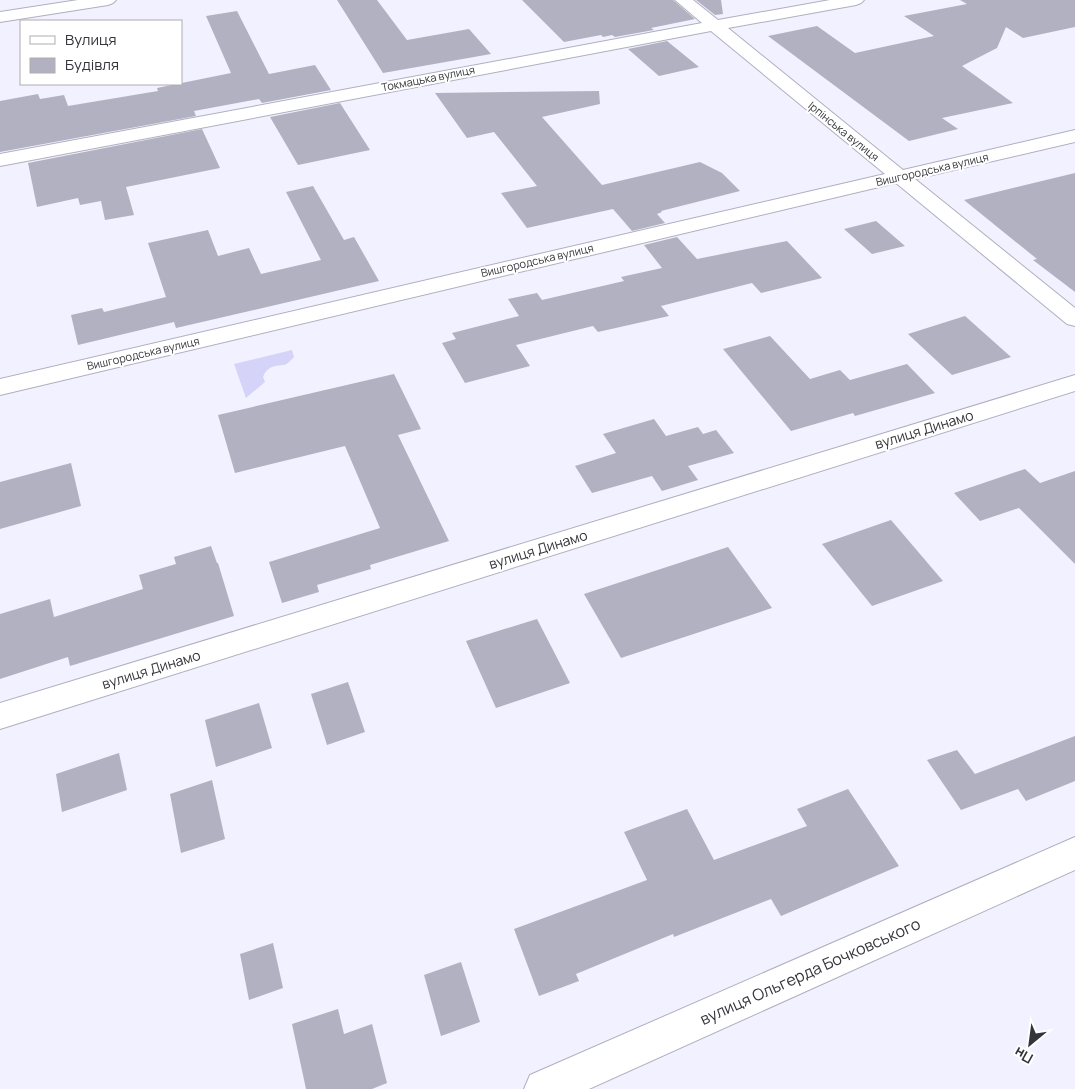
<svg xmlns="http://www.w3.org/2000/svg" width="1075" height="1089" viewBox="0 0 1075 1089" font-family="Manrope,sans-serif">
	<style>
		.green { fill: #d5d3f8 }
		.building { fill: #b2b1c1 }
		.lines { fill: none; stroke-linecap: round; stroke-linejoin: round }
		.minor-casing { stroke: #afafbf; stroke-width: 2 }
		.minor { fill: #fff; fill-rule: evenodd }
		.labels { text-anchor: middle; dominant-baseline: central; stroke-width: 4; stroke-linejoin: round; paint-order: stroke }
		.far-street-label { font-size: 11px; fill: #34343a; stroke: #fff }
		.street-label { font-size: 14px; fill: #34343a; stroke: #fff }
		.near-street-label { font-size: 16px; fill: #34343a; stroke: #fff }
	</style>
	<rect width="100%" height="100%" fill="#f1f1ff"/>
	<!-- green -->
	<path class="green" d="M292,350L294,357C291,360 288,364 284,365C274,366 267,366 263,377L265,382L246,398L234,364Z"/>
	<!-- building -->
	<g class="building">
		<polygon points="337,0 377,0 407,40 469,29 491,54 383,73"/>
		<polygon points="522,0 673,0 695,19 651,28 654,30 615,37 612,35 603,37 601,35 564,42"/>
		<polygon points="696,0 721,0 723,14 715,15"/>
		<polygon points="960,0 1075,0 1075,27 1023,38 1006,27 997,48 962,66 1013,103 942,118 958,129 909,141 768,36 817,26 855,53 934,36 904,16 967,4"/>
		<polygon points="237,11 269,74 315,65 331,90 262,103 259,99 194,111 196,116 0,152 0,101 38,94 40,99 64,95 68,106 158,91 157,88 231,73 206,16"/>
		<polygon points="667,41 699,67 659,76 628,49"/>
		<polygon points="599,91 600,104 542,117 602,185 700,162 722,173 740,191 661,211 662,212 657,214 665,223 632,231 613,209 527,228 501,193 537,186 494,132 467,138 435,93"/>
		<polygon points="340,103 370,150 298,165 270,117"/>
		<polygon points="202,129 220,168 126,187 134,215 105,220 101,201 80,205 78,198 37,207 28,163"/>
		<polygon points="1075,173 1075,292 1033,260 1037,259 964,200"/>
		<polygon points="313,186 344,240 354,237 379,281 176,328 174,322 78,345 71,315 102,308 104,312 166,297 148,243 208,230 218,256 249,248 261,274 321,260 286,192"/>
		<polygon points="876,221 905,246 872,254 844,229"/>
		<polygon points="677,237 697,259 787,241 822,278 761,293 752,283 661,306 669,316 598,332 593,326 516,345 530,366 465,383 442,343 456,339 452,333 519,316 508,299 537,293 542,300 624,281 621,277 662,268 644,245"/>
		<polygon points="965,316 1011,357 952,375 908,334"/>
		<polygon points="770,336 810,379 840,370 850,380 907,364 935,393 855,416 853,413 791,431 723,349"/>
		<polygon points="394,374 421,429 398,435 449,541 370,565 371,569 317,585 319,592 282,603 269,562 380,528 345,446 235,473 218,415"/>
		<polygon points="654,419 666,436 698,427 703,434 716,430 734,453 688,466 698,480 662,491 652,476 592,493 575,466 616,453 603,434"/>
		<polygon points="71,463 81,506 0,529 0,482"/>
		<polygon points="1025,469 1040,483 1075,471 1075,564 1019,508 980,521 954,493"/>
		<polygon points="891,520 943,581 872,606 822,544"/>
		<polygon points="211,546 217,563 218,563 234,616 70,666 68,657 0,679 0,614 50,599 54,617 143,589 139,575 176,564 174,557"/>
		<polygon points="728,547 772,608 621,658 584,594"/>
		<polygon points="537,619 570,683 496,708 466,641"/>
		<polygon points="348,682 365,732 327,745 311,694"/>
		<polygon points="259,703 272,748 216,767 205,720"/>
		<polygon points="1075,736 1075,781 1026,801 1018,789 961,810 927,760 957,750 975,774"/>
		<polygon points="119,753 127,790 62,812 56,774"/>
		<polygon points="212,780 225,839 181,853 170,794"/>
		<polygon points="848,789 899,866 781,916 771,899 674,937 673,934 576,974 579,981 539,996 514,929 647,880 624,832 687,809 714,860 807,826 797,809"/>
		<polygon points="273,943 283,988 249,1000 240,954"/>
		<polygon points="461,962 480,1022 441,1036 424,975"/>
		<polygon points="338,1009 344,1034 372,1024 387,1083 372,1089 306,1089 292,1024"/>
	</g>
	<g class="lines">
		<defs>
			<g id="minor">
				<polygon points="78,0 116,0 113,3 108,5 0,22 0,12"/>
				<polygon points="675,0 693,0 718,20 830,0 864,0 861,3 856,5 728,28 903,170 1075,130 1075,142 915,179 1075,308 1075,326 1067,324 896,183 0,395 0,379 885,174 711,31 0,166 0,154 702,23"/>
				<polygon points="1075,375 1075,391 0,729 0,703"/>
				<polygon points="1075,837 1075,870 589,1089 524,1089 530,1075"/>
			</g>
		</defs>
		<!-- minor casing -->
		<use href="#minor" class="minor-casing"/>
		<!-- minor -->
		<use href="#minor" class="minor"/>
	</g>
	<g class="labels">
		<!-- far-street labels -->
		<g class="far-street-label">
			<text transform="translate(428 78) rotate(-11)">Токмацька вулиця</text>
			<text transform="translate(844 131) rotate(39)">Ірпінська вулиця</text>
			<text transform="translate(932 169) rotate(-13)">Вишгородська вулиця</text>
			<text transform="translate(537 260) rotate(-13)">Вишгородська вулиця</text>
			<text transform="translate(143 353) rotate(-13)">Вишгородська вулиця</text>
		</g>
		<!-- street labels -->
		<g class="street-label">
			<text transform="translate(924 429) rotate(-17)">вулиця Динамо</text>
			<text transform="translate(538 549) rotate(-17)">вулиця Динамо</text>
			<text transform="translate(151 669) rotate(-17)">вулиця Динамо</text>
		</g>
		<!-- near-street labels -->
		<g class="near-street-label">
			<text transform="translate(810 971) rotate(-24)">вулиця Ольгерда Бочковського</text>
		</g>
	</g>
	<!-- legend -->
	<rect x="20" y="20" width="162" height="65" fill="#ffffff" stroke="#aeaeb0"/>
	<rect x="30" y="36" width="25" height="8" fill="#ffffff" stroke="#aeaeb0"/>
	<text x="65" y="45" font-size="15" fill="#34343a">Вулиця</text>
	<rect x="30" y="58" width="25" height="15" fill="#b2b1c1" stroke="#aeaeb0"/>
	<text x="65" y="70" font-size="15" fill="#34343a">Будівля</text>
	<!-- north arrow -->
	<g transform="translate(1030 1044) rotate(209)" stroke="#ffffff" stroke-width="4" paint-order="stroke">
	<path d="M0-4L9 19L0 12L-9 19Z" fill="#34343a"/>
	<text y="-8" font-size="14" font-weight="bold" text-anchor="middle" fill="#34343a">Пн</text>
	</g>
</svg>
